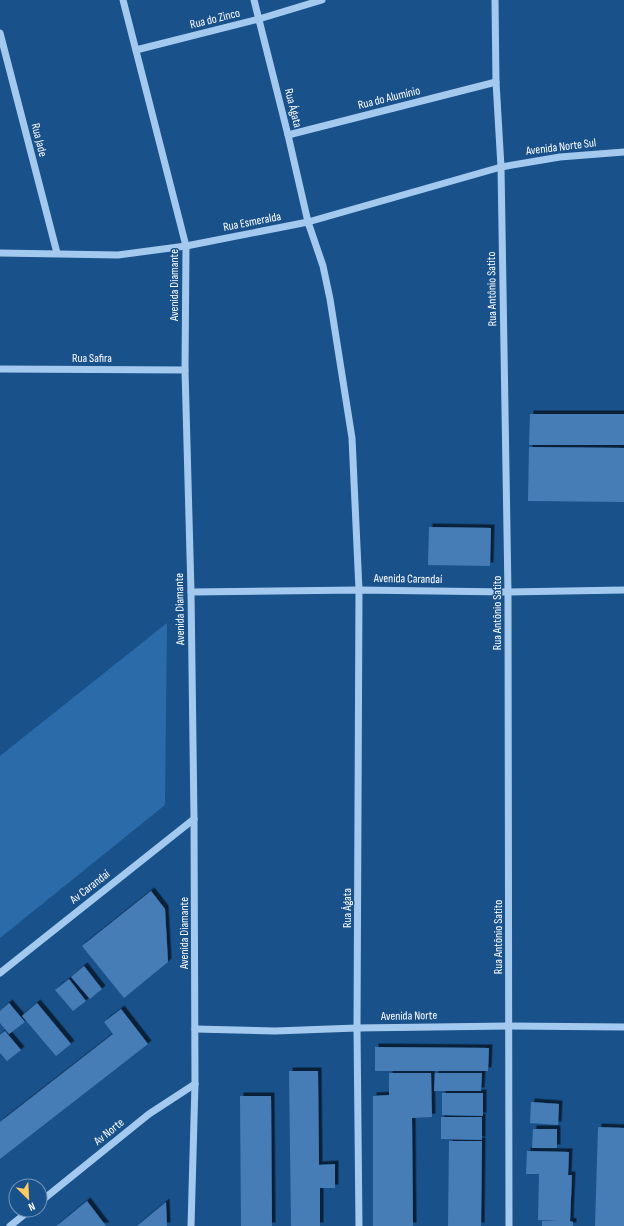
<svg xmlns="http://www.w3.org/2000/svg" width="624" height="1226" viewBox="0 0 624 1226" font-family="'Sofia Sans Condensed',sans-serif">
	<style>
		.green { fill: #2c6baa }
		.building { fill: #467db6; filter: url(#shadow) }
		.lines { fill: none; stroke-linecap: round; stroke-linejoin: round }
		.minor { stroke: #a4c9ee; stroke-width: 7 }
		.labels { text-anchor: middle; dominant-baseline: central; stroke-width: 3; stroke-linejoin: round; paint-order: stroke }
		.street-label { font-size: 12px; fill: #fff; stroke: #19518b }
	</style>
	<defs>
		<filter id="shadow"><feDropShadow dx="3.5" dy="-3.5" stdDeviation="0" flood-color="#0009"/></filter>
	</defs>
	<rect width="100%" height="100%" fill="#19518b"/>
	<!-- green -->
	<polygon class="green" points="167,623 165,805 0,938 0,756"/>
	<!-- building -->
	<g class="building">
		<polygon points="530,414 624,414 624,445 529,445"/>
		<polygon points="529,447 624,448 624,502 528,501"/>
		<polygon points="429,527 491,528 490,566 428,565"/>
		<polygon points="151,891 165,909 168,962 124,998 82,946"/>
		<polygon points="84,966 102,989 90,999 71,977"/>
		<polygon points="69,979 86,1001 73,1011 55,990"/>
		<polygon points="9,1003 25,1022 9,1034 0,1023 0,1011"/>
		<polygon points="37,1003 71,1044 56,1056 22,1016"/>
		<polygon points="121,1009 148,1044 0,1159 0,1122 113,1034 104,1022"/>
		<polygon points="5,1031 21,1050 7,1061 0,1053 0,1035"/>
		<polygon points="375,1047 489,1048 488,1071 375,1071"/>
		<polygon points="289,1071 318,1071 319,1165 335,1164 335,1188 320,1188 320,1226 291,1226"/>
		<polygon points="389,1073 431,1073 432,1117 412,1118 413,1226 373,1226 373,1096 389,1095"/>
		<polygon points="435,1073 482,1073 481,1091 434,1091"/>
		<polygon points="442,1093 483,1093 483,1116 442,1115"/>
		<polygon points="240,1096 271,1096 272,1226 241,1226"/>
		<polygon points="531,1102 559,1104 558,1125 530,1123"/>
		<polygon points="441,1117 482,1117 482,1140 441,1139"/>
		<polygon points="598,1127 624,1128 624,1226 595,1226"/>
		<polygon points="533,1129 557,1129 557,1148 532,1148"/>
		<polygon points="449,1141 482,1141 481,1226 448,1226"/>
		<polygon points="527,1151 569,1152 568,1175 572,1175 570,1221 573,1222 573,1226 542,1226 542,1221 560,1221 538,1220 539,1174 526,1174"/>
		<polygon points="87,1201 106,1226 56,1226 59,1224"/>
		<polygon points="166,1202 167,1226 137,1226"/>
	</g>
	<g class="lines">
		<!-- minor -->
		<g class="minor">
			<polyline points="123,0 186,246 185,370 191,592 194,819 195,1084 191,1226"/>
			<polyline points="254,0 288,135 308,222 323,266 330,299 352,438 359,590 357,1028 359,1226"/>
			<polyline points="495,0 496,82 501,167 508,592 509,1226"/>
			<polyline points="0,33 57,253"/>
			<polyline points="136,50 259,19 322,0"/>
			<polyline points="288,135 496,82"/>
			<polyline points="0,253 118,255 186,246 308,222 501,167 560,157 624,152"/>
			<polyline points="0,369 185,370"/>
			<polyline points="191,592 359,590 508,592 624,590"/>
			<polyline points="0,973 194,819"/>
			<polyline points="195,1029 275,1031 357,1028 509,1026 624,1027"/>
			<polyline points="40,1202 149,1114 195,1084"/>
			<polyline points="10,1226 30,1210"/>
		</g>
	</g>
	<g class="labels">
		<!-- street labels -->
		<g class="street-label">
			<text transform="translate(215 19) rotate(-14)">Rua do Zinco</text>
			<text transform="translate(389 98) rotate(-14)">Rua do Alumínio</text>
			<text transform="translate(293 108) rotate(76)">Rua Ágata</text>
			<text transform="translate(39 140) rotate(76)">Rua Jade</text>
			<text transform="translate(561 147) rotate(-7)">Avenida Norte Sul</text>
			<text transform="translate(252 222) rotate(-11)">Rua Esmeralda</text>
			<text transform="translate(174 285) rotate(-90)">Avenida Diamante</text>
			<text transform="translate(492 289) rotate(-91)">Rua Antônio Satito</text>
			<text x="92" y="358">Rua Safira</text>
			<text transform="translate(408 579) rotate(1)">Avenida Carandaí</text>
			<text transform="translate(180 609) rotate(-91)">Avenida Diamante</text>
			<text transform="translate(497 613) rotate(-90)">Rua Antônio Satito</text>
			<text transform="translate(90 887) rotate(-38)">Av Carandaí</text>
			<text transform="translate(347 908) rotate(-90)">Rua Ágata</text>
			<text transform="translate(184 933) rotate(-90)">Avenida Diamante</text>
			<text transform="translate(498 937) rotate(-90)">Rua Antônio Satito</text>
			<text transform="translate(409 1016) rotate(-1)">Avenida Norte</text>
			<text transform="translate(109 1132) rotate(-39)">Av Norte</text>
		</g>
	</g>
	<!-- north arrow -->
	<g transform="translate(28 1198) rotate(156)"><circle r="19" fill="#19518b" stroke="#7597b9"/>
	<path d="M0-3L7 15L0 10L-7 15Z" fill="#ffc960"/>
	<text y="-6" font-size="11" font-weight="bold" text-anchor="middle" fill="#ffffff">N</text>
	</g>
</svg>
